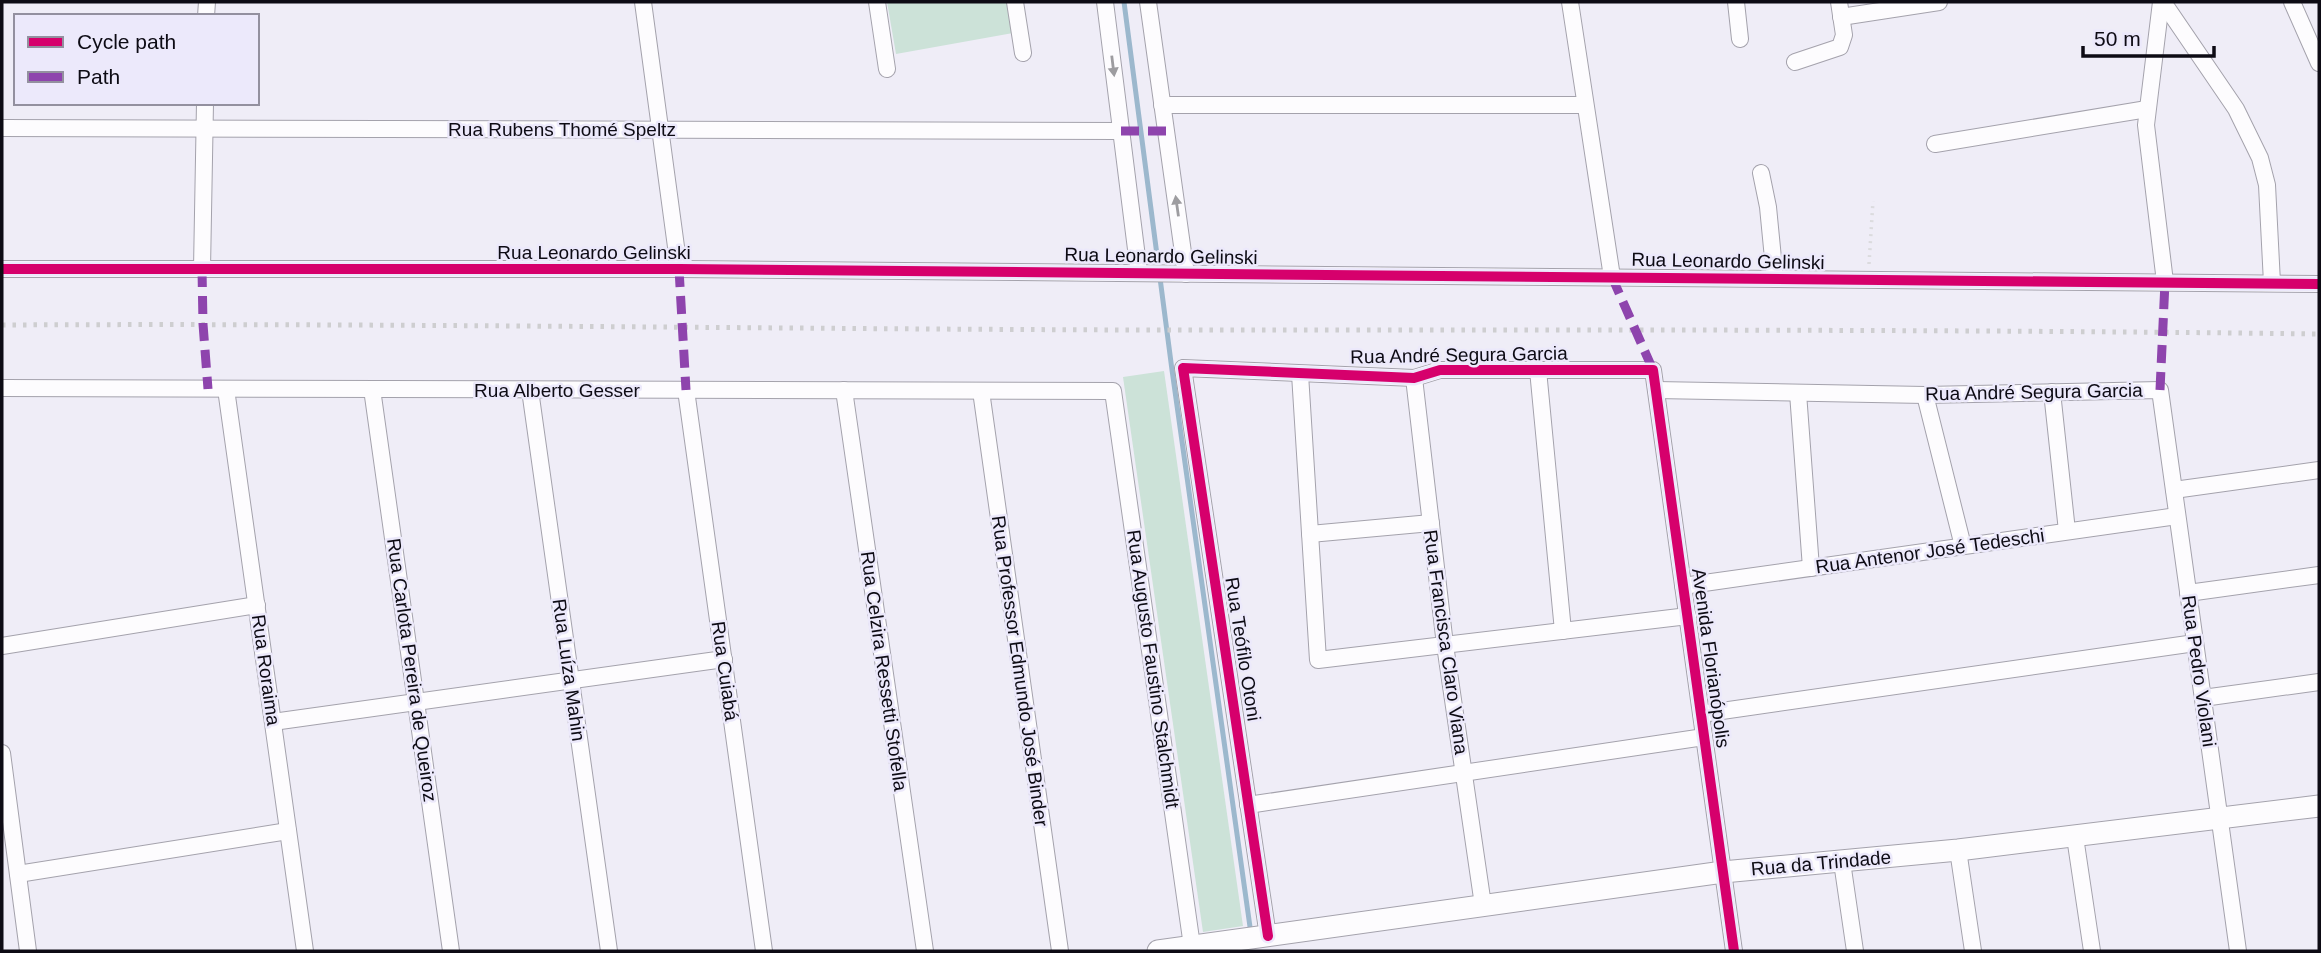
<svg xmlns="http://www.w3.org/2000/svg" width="2321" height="953" viewBox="0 0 2321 953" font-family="Helvetica,sans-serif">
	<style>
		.green { fill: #cce2d8 }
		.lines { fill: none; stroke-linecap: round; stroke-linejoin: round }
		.stream { stroke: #9cb8cd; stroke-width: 5 }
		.street-casing { stroke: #a4a2ac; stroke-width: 18 }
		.secondary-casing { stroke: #a4a2ac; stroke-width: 23 }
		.path { stroke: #dbdbde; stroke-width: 3.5; stroke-dasharray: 2 5; stroke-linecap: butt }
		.street { stroke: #fdfcfe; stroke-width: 16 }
		.secondary { stroke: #fdfcfe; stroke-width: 21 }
		.rail { stroke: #ceced0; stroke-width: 5; stroke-dasharray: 3.5 7; stroke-linecap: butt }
		.quiet { stroke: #8e44ad; stroke-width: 9; stroke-dasharray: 18 9; stroke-linecap: butt }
		.cycleway-casing { stroke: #ece9fb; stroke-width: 15 }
		.cycleway { stroke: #d6006c; stroke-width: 10 }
		.oneway { fill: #9d9ca0 }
		.labels { text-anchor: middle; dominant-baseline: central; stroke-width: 5; stroke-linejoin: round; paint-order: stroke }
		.street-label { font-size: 19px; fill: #0d0b14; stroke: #ece9fb }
	</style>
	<rect width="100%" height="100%" fill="#efedf7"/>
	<!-- green -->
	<g class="green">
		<polygon points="887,2 1007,2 1013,33 896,54"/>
		<polygon points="1164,371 1243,926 1203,932 1123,377"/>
	</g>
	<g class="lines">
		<!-- stream -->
		<polyline class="stream" points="1124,2 1172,370 1251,934"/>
		<defs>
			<g id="street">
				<polyline points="643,2 679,269"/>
				<polyline points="877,2 887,69"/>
				<polyline points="1015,2 1023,53"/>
				<polyline points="1105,2 1139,273"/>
				<polyline points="1148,2 1186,274"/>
				<polyline points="1570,2 1612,277"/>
				<polyline points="1736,2 1740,39"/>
				<polyline points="2161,2 2146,125 2165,282"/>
				<polyline points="2163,2 2236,109 2260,158 2267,185 2272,283"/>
				<polyline points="2292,2 2319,63"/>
				<polyline points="206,16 207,2"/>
				<polyline points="1841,17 1939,2"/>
				<polyline points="1795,62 1840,47 1844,35 1839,2"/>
				<polyline points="1162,105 1585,105"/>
				<polyline points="2,128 1121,131"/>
				<polyline points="1935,144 2147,109"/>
				<polyline points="1761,173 1768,207 1775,279"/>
				<polyline points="2,269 679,269 2319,284"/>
				<polyline points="202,269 205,103"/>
				<polyline points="1538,370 1563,631"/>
				<polyline points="1300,374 1318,660 1688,616"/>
				<polyline points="1414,378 1445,645 1483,905"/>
				<polyline points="2,388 1113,391 1192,946"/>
				<polyline points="226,389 305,951"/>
				<polyline points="372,389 451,951"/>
				<polyline points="530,390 609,951"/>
				<polyline points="686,390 764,951"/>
				<polyline points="844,390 925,951"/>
				<polyline points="1656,390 1925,395 2160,390 2238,951"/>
				<polyline points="981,391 1060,951"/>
				<polyline points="2052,392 2067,531"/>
				<polyline points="1798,393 1811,568"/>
				<polyline points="1925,395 1963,546"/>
				<polyline points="2174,490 2319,470"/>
				<polyline points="1310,534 1431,523"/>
				<polyline points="1683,586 2177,516"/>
				<polyline points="2188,593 2319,575"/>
				<polyline points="2,646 257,605"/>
				<polyline points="2203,698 2319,682"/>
				<polyline points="1701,714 2195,643"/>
				<polyline points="273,722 724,659"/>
				<polyline points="2,753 28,951"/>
				<polyline points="1248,805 1704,737"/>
				<polyline points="2075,837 2092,951"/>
				<polyline points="1958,850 1973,951"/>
				<polyline points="1842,862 1855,951"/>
				<polyline points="18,874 288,831"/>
				<polyline points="1268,936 1183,368 1414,378 1440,370 1653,370 1734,951"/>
			</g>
			<polyline id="secondary" points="1158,951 1723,872 1958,850 2319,806"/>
		</defs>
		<!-- street casing -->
		<use href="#street" class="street-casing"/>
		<!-- secondary casing -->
		<use href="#secondary" class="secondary-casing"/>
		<!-- path -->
		<polyline class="path" points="1869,264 1873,201"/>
		<!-- street -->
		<use href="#street" class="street"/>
		<!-- secondary -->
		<use href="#secondary" class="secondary"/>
		<!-- rail -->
		<path class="rail" d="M2,325C382,323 763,329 1143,330C1535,330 1927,329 2319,334"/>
		<!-- quiet -->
		<g class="quiet">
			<polyline points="1121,131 1166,131"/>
			<polyline points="202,269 203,324 208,389"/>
			<polyline points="679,269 686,390"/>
			<polyline points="1612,277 1653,370"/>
			<polyline points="2160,390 2165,282"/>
		</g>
		<defs>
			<g id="cycleway">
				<polyline points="2,269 679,269 2319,284"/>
				<polyline points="1268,936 1183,368 1414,378 1440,370 1653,370 1734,951"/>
			</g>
		</defs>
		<!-- cycleway casing -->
		<use href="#cycleway" class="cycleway-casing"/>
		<!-- cycleway -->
		<use href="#cycleway" class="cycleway"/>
	</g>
	<!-- one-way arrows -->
	<defs><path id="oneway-solid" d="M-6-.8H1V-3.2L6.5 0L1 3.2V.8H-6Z" transform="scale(1.75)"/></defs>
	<g class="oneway">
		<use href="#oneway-solid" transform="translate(1113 66) rotate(83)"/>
		<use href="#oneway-solid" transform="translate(1177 206) rotate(-98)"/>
	</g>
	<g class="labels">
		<!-- street labels -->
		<g class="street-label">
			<text x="562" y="129">Rua Rubens Thomé Speltz</text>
			<text x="594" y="252">Rua Leonardo Gelinski</text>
			<text transform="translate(1161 256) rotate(1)">Rua Leonardo Gelinski</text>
			<text transform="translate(1728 261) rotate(1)">Rua Leonardo Gelinski</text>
			<text transform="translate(1459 355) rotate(-1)">Rua André Segura Garcia</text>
			<text x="557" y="390">Rua Alberto Gesser</text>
			<text transform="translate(2034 392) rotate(-1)">Rua André Segura Garcia</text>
			<text transform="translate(1930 551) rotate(-8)">Rua Antenor José Tedeschi</text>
			<text transform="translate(1446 642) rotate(82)">Rua Francisca Claro Viana</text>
			<text transform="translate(1243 649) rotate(81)">Rua Teófilo Otoni</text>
			<text transform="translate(1711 658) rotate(82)">Avenida Florianópolis</text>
			<text transform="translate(1153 669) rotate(82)">Rua Augusto Faustino Stalchmidt</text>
			<text transform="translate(266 670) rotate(82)">Rua Roraima</text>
			<text transform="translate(412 670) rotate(82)">Rua Carlota Pereira de Queiroz</text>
			<text transform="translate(569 670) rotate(82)">Rua Luíza Mahin</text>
			<text transform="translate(725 671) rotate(82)">Rua Cuiabá</text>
			<text transform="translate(884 671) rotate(82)">Rua Celzira Ressetti Stofella</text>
			<text transform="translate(1020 671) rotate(82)">Rua Professor Edmundo José Binder</text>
			<text transform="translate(2199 671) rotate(82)">Rua Pedro Violani</text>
			<text transform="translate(1821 863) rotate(-5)">Rua da Trindade</text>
		</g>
	</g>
	<!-- border -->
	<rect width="2321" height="953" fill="none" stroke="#0d0b14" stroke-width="7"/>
	<!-- legend -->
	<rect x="14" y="14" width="245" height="91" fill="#ece9fb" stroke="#93909f" stroke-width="2"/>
	<rect x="28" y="37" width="35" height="10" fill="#d6006c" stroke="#93909f" stroke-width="2"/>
	<text x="77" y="49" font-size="21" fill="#0d0b14">Cycle path</text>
	<rect x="28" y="72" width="35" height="10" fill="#8e44ad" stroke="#93909f" stroke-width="2"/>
	<text x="77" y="84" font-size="21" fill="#0d0b14">Path</text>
	<!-- scale -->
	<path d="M2083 46v10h131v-10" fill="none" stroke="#0d0b14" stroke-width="3.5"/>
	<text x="2094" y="46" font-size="21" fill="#0d0b14" stroke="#ece9fb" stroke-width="5" paint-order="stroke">50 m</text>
</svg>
